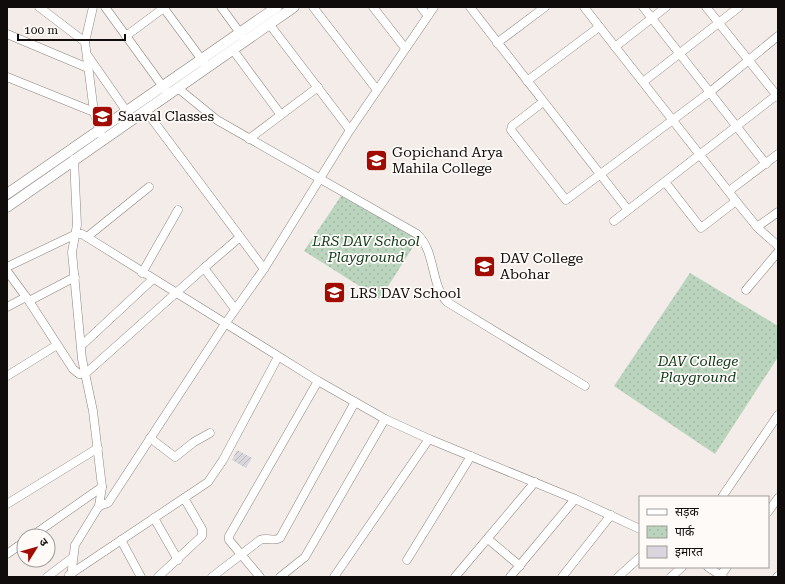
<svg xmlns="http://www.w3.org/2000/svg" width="785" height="584" viewBox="0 0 785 584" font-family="'Roboto Serif','Noto Sans Devanagari',serif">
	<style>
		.park { fill: url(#park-dots) }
		.building { fill: url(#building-hatch) }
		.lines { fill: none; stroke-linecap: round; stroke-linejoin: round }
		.minor-casing { stroke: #8c8581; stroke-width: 9 }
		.major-casing { stroke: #8c8581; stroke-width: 11 }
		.minor { stroke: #fff; stroke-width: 8 }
		.major { stroke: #fff; stroke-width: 10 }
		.labels { text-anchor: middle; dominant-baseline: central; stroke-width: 3.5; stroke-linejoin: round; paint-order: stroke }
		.poi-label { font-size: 14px; fill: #0f0c0b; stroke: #fefaf7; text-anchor: start }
		.park-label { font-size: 14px; font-style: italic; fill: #0d391a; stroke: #fefaf7 }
	</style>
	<defs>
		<pattern id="park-dots" width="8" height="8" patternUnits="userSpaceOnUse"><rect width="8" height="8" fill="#bad4be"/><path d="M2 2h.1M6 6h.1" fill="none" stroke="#9fb5a2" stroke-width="1.8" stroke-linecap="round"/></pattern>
		<pattern id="building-hatch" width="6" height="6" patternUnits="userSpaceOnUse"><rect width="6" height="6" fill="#d9d6dd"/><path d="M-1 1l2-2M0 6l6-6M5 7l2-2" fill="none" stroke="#b9b6bc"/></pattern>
	</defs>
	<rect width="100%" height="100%" fill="#f3ece8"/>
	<!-- park -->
	<g class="park">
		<polygon points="341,196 418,239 380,299 304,251"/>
		<polygon points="690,273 778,326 778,357 715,454 614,386"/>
	</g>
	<!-- building -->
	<polygon class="building" points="237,450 252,458 246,468 232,460"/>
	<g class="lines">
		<defs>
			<g id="minor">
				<polyline points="39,7 85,42"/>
				<polyline points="93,7 85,42 94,112 101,135"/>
				<polyline points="105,7 169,95"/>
				<polyline points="163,7 205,64"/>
				<polyline points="221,7 243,37"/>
				<polyline points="313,7 377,90"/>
				<polyline points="373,7 405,48"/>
				<polyline points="421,7 428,16"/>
				<polyline points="470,7 628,210"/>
				<polyline points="584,7 736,201 757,227 778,246"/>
				<polyline points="643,7 766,164"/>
				<polyline points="706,7 778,97"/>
				<polyline points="270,25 350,130"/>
				<polyline points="7,34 88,68"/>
				<polyline points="126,36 165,7"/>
				<polyline points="497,43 545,7"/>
				<polyline points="615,47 666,7"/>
				<polyline points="233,50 281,115"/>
				<polyline points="88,56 127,112"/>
				<polyline points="7,77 94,112"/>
				<polyline points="527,81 599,27"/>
				<polyline points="643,82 739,7"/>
				<path d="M179,89L217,120L417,234C436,251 430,284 447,302L585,386"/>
				<polyline points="543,102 512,126 511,130 566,200 710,92 778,36"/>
				<polyline points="146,111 264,269"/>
				<polyline points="249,139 318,87"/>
				<polyline points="665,182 701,228 736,201"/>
				<polyline points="729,191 778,154"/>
				<polyline points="614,221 778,94"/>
				<polyline points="757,227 778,212"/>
				<polyline points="87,237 149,187"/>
				<polyline points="7,267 76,234 82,234 318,381 385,419 429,439 575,499 640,529"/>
				<polyline points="204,268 240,237"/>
				<polyline points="7,271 29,301 73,369 79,374 85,374 204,268 235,309"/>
				<polyline points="142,273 178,210"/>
				<polyline points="746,290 778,252"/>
				<polyline points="29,301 75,277"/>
				<polyline points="7,307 26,297"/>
				<polyline points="81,346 153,279"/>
				<polyline points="7,376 57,345"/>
				<polyline points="150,438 175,457 194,442 210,433"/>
				<polyline points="722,497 778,415"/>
				<polyline points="7,504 98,448"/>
				<polyline points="99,506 108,503 225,324 264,269 350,130 434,7"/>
				<polyline points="768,512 778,498"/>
				<polyline points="154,518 178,560"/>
				<polyline points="32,536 102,487"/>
				<polyline points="488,539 520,566"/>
				<polyline points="121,540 141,577"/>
				<polyline points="7,554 24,542"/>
				<polyline points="407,560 471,456"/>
				<polyline points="708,567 723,577"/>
				<polyline points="69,575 208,482 223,460 278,357"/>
				<polyline points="721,575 727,567"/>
				<polyline points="47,577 72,558"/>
				<polyline points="71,577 75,545 99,506 102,487 93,411 82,359 72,252 77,225 74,159"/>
				<polyline points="158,577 202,536 202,529 184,498"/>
				<path d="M212,577L260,540C267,537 274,542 280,538L355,402"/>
				<polyline points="260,577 229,540 229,536 318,381"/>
				<polyline points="280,577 305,557 385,419"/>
				<polyline points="334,577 429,439"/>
				<polyline points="455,577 535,482"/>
				<polyline points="510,577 575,499"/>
				<polyline points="562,577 611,515"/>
				<polyline points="618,577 640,557"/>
				<polyline points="671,577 682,567"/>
				<polyline points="777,577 778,576"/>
			</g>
			<g id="major">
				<polyline points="7,194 277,7"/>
				<polyline points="7,207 294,7"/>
			</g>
		</defs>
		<!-- minor casing -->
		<use href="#minor" class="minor-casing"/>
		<!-- major casing -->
		<use href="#major" class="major-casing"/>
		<!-- minor -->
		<use href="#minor" class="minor"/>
		<!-- major -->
		<use href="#major" class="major"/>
	</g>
	<!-- icons -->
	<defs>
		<symbol id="school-square" viewBox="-11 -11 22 22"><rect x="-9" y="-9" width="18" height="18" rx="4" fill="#a20b00" stroke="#fefaf7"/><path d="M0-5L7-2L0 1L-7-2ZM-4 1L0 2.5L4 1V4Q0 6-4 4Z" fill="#fff"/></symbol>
		<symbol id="university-square" viewBox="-11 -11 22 22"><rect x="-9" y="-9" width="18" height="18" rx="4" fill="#a20b00" stroke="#fefaf7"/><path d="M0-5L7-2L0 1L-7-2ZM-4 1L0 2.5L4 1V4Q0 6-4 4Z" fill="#fff"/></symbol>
	</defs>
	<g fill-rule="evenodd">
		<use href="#school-square" x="90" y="104" width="25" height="25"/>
		<use href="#university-square" x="364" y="148" width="25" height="25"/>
		<use href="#university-square" x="472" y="254" width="25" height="25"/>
		<use href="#school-square" x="322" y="280" width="25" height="25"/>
	</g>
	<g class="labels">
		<!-- poi labels -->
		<g class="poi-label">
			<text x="118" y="116">Saaval Classes</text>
			<text x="392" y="152">Gopichand Arya<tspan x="392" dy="16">Mahila College</tspan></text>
			<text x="500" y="258">DAV College<tspan x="500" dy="16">Abohar</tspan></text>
			<text x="350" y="293">LRS DAV School</text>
		</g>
		<!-- park labels -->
		<g class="park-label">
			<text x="366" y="241">LRS DAV School<tspan x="366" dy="16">Playground</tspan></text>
			<text x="698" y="361">DAV College<tspan x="698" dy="16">Playground</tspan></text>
		</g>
	</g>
	<!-- border -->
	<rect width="785" height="584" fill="none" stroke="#0f0c0b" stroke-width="16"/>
	<!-- legend -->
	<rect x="639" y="496" width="130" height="72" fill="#fefaf7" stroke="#9e9b99"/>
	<rect x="647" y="509" width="20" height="6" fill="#ffffff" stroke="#9e9b99"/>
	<text x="675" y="516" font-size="12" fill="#0f0c0b">सड़क</text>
	<rect x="647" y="526" width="20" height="12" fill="url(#park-dots)" stroke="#9e9b99"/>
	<text x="675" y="536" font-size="12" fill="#0f0c0b">पार्क</text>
	<rect x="647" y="546" width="20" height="12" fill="#d9d6dd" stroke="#9e9b99"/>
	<text x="675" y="556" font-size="12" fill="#0f0c0b">इमारत</text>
	<!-- north arrow -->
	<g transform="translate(36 548) rotate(53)"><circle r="19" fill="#fefaf7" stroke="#9e9b99"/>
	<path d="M0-3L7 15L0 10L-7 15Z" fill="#a20b00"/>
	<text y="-6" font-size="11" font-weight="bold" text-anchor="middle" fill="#0f0c0b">उ</text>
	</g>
	<!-- scale -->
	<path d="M18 34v6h107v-6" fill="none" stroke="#0f0c0b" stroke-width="2"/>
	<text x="24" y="34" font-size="12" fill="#0f0c0b" stroke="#fefaf7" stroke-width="3" paint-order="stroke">100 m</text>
</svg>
